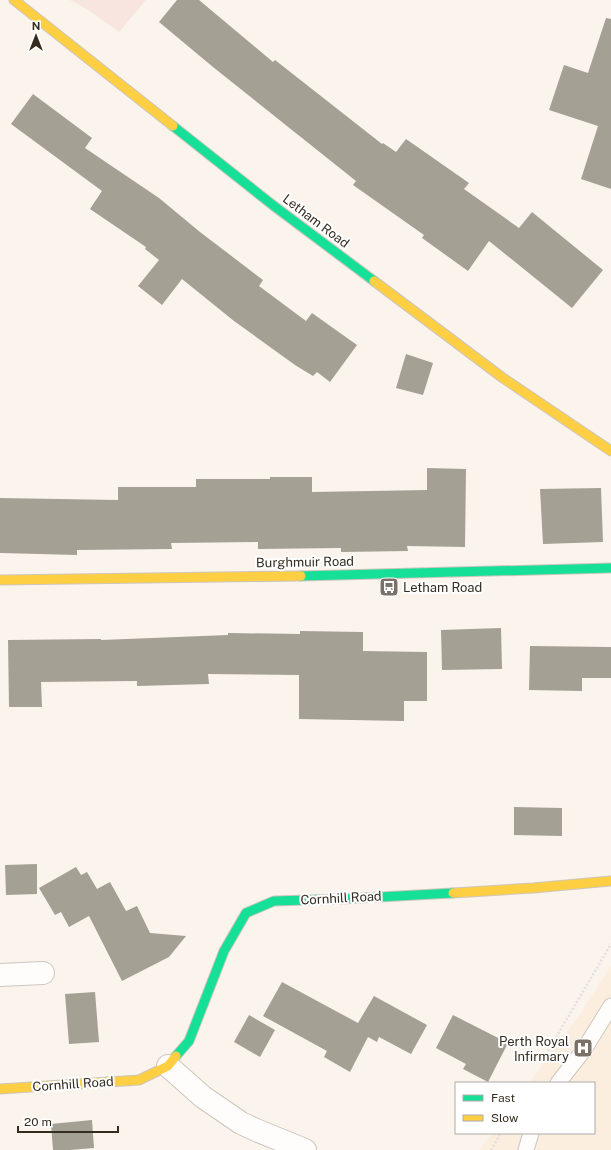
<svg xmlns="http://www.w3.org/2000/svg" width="611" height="1150" viewBox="0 0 611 1150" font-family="'Public Sans',sans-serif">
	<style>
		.built { fill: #fbeedf }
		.green { fill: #f9e5e0 }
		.building { fill: #a4a094 }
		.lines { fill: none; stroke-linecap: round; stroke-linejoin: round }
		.lane-casing { stroke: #cdc6bd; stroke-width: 17 }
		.street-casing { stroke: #cdc6bd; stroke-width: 24 }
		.fast-casing { stroke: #cdc6bd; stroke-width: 11 }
		.slow-casing { stroke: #cdc6bd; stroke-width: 11 }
		.path { stroke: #e2e0df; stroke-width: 2.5; stroke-dasharray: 2 2; stroke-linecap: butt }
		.lane { stroke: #fefdfc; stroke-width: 15 }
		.street { stroke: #fefdfc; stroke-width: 22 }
		.fast { stroke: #16e098; stroke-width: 9 }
		.slow { stroke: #ffcf43; stroke-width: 9 }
		.labels { text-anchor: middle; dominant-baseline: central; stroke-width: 4; stroke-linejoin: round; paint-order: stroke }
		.street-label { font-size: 13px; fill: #352c20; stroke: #fff }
		.poi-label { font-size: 13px; fill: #352c20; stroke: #fff; text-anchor: start }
	</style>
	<rect width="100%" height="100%" fill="#faf4ed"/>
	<!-- built -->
	<polygon class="built" points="611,966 611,1150 479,1150 492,1133 594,1133 594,1083 529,1083 580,1014"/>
	<!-- green -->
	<polygon class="green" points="70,0 146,0 119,32 87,9"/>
	<!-- building -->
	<g class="building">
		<polygon points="177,0 199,0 273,62 275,60 382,144 383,143 396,152 406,139 469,183 464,189 519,228 532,212 603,270 572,308 489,241 468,271 422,238 424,235 353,185 356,181 213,67 159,22"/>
		<polygon points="606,18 611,19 611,189 581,179 598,126 549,110 564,65 588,73"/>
		<polygon points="33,94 92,138 85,148 159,198 200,232 263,280 259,286 306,321 312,313 357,345 330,382 317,372 313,376 295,365 234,321 182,279 162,305 138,286 159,260 145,249 146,247 90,209 102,191 11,124"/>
		<polygon points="406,354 433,363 423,395 396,388"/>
		<polygon points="427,468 466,469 465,547 407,546 408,551 341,552 341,548 258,549 258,542 171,543 172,549 77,550 77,555 0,553 0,498 118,500 118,487 196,487 196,479 270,479 270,477 312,477 312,492 427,490"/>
		<polygon points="601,488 603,542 543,544 540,489"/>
		<polygon points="501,628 502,669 442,670 441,630"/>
		<polygon points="300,631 363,632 363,651 427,652 427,701 404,701 404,721 299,719 299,675 208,674 209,684 137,686 137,681 41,682 42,707 9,707 8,640 101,639 101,640 228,635 228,633 300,634"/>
		<polygon points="530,646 611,647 611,678 582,678 582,691 529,690"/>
		<polygon points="514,807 562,808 562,836 514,835"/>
		<polygon points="37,864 37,894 6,895 5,865"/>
		<polygon points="76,867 81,875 87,872 97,889 110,882 126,911 137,906 150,933 186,936 169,957 122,981 89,916 69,927 61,912 55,915 39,888"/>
		<polygon points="282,982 358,1023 374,996 427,1025 411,1054 379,1037 377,1042 368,1037 350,1072 324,1057 327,1051 263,1016"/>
		<polygon points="95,992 99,1042 69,1044 65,994"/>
		<polygon points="249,1015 275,1030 260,1057 234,1042"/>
		<polygon points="453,1015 508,1043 488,1082 463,1069 466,1064 436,1048"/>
		<polygon points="92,1120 94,1148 70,1150 53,1150 51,1124"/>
	</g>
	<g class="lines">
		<defs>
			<g id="lane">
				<polyline points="558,1083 583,1051 611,1006"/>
				<polyline points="526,1150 531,1133"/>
			</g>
			<g id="street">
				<polyline points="0,975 43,973"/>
				<polyline points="168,1066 203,1097 241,1123 256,1130 305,1150"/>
			</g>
			<g id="fast">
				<polyline points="173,126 274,206 374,281"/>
				<polyline points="301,576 611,568"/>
				<polyline points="176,1056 189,1041 224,951 246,913 274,901 343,899 453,893"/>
			</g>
			<g id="slow">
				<polyline points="14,0 173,126"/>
				<polyline points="374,281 503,378 611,451"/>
				<polyline points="0,580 301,576"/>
				<polyline points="453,893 533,888 611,881"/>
				<polyline points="0,1089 139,1080 168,1066 176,1056"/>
			</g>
		</defs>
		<!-- lane casing -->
		<use href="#lane" class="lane-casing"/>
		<!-- street casing -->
		<use href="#street" class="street-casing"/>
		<!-- fast casing -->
		<use href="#fast" class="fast-casing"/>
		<!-- slow casing -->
		<use href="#slow" class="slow-casing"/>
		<!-- path -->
		<g class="path">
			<polyline points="548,1051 611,944"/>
			<polyline points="491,1150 501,1133"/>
		</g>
		<!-- lane -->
		<use href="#lane" class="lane"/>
		<!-- street -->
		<use href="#street" class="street"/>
		<!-- fast -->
		<use href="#fast" class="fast"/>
		<!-- slow -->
		<use href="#slow" class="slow"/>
	</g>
	<!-- icons -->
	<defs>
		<symbol id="bus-square" viewBox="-11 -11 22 22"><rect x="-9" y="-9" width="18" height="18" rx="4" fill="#7a7268" stroke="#fff"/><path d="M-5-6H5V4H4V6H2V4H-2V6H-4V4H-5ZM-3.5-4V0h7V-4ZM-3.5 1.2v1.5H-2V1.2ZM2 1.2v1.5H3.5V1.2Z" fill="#fff"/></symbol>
		<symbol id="hospital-square" viewBox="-11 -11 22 22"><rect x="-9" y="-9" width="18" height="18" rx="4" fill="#7a7268" stroke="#fff"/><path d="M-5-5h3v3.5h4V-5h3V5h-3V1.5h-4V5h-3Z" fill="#fff"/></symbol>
	</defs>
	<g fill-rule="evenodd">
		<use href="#bus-square" x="378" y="576" width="22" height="22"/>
		<use href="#hospital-square" x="572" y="1037" width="22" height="22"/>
	</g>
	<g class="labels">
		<!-- street labels -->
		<g class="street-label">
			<text transform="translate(316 221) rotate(37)">Letham Road</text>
			<text transform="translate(305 562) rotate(-1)">Burghmuir Road</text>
			<text transform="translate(341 898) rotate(-3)">Cornhill Road</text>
			<text transform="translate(73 1084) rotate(-4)">Cornhill Road</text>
		</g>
		<!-- poi labels -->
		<g class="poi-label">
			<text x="403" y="587">Letham Road</text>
			<text x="569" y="1041" text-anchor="end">Perth Royal<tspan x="569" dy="15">Infirmary</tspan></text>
		</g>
	</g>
	<!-- legend -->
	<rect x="455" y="1082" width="140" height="52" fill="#ffffff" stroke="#aeaba6"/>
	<rect x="463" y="1095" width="20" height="6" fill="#16e098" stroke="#aeaba6"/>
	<text x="491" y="1102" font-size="12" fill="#352c20">Fast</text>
	<rect x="463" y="1115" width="20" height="6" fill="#ffcf43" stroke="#aeaba6"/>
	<text x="491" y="1122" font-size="12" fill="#352c20">Slow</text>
	<!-- north arrow -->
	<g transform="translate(36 36)" stroke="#ffffff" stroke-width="3" paint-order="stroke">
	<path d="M0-3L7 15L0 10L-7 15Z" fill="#352c20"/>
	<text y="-6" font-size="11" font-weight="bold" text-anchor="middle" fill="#352c20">N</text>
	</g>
	<!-- scale -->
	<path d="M18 1126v6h100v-6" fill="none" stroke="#352c20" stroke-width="2"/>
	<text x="24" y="1126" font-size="12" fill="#352c20" stroke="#ffffff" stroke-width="3" paint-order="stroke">20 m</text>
</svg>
